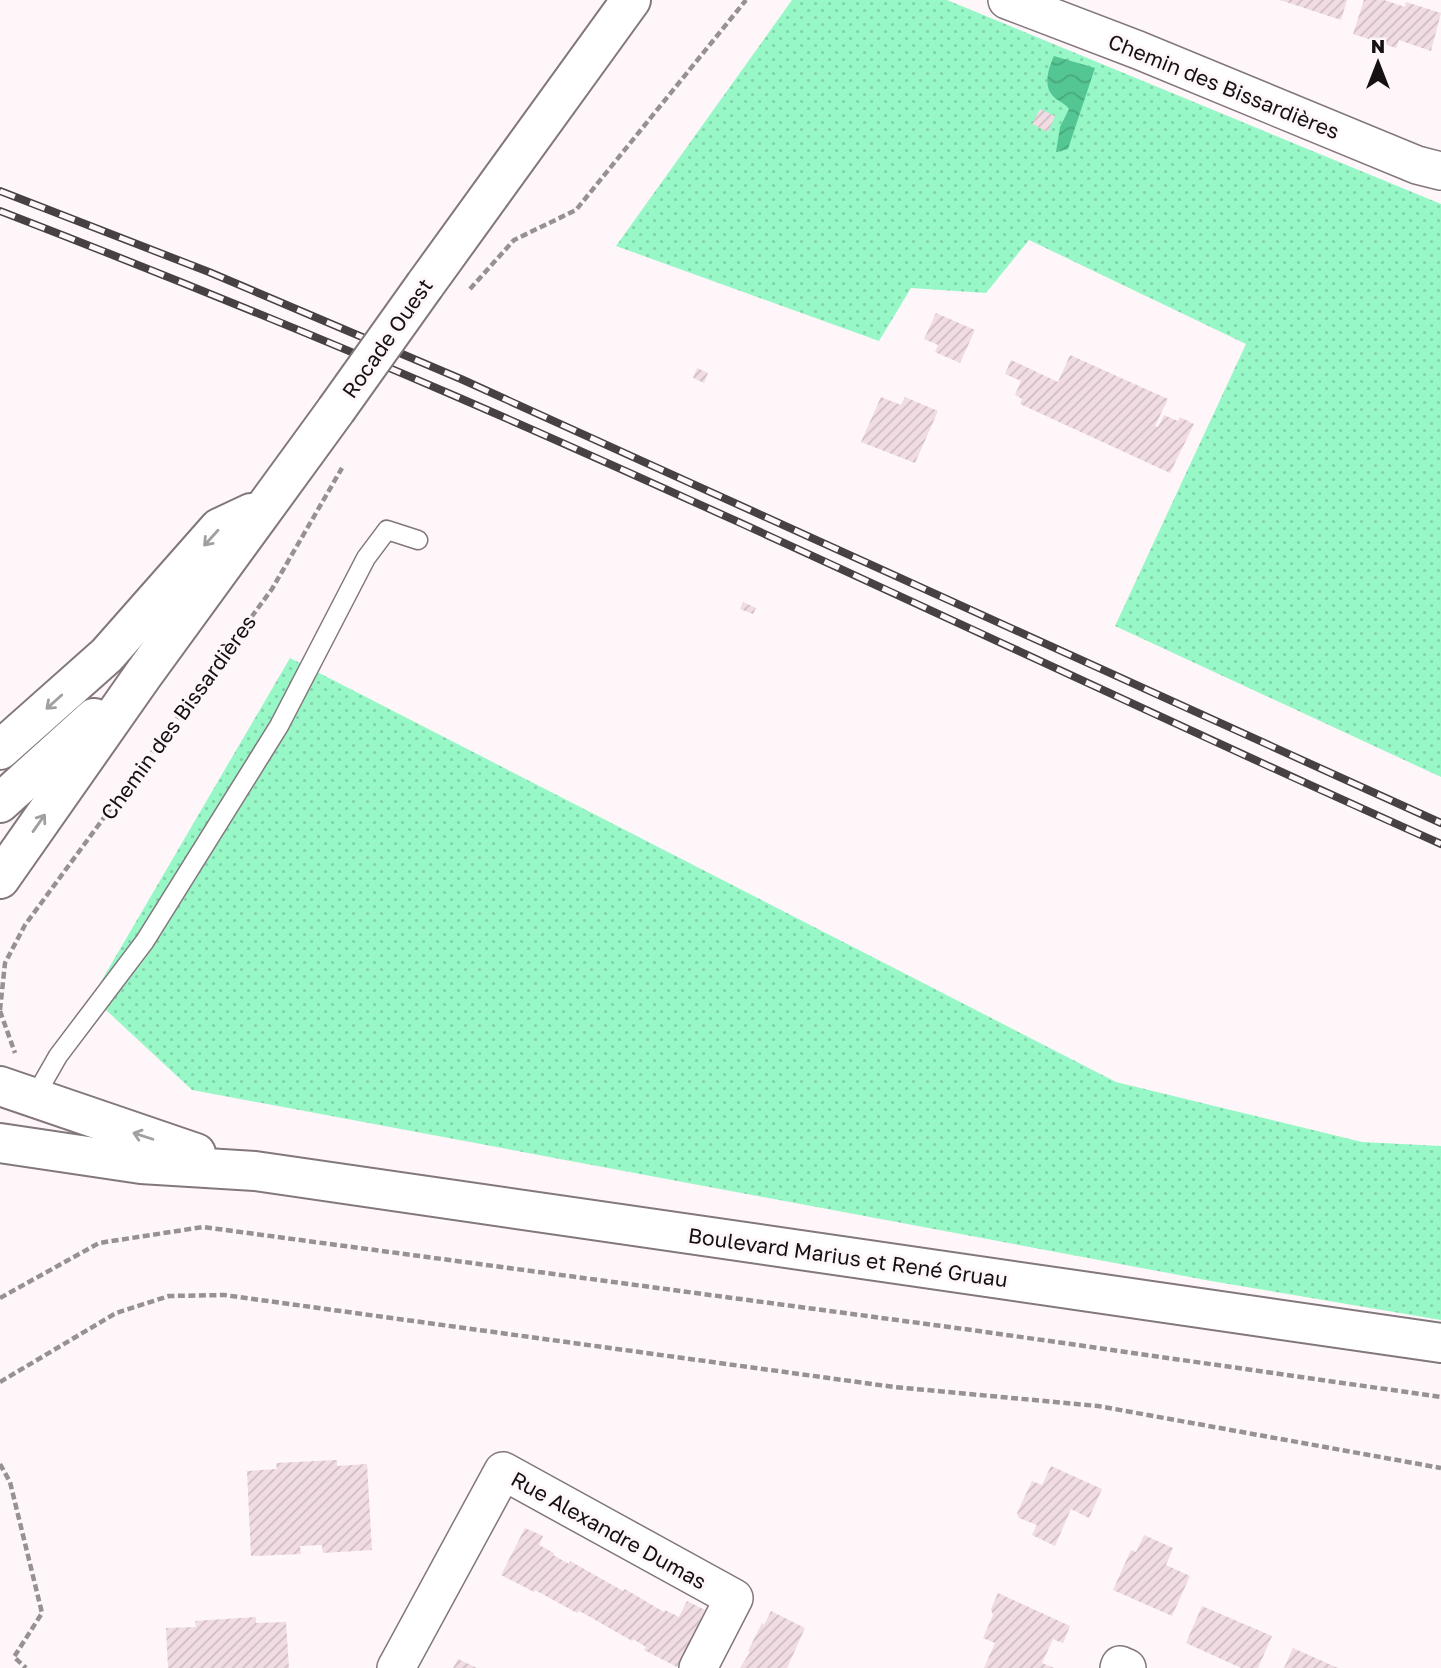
<svg xmlns="http://www.w3.org/2000/svg" width="1441" height="1668" viewBox="0 0 1441 1668" font-family="'Golos Text',sans-serif">
	<style>
		.grass { fill: url(#grass-dots) }
		.water { fill: url(#water-waves) }
		.building { fill: url(#building-hatch) }
		.lines { fill: none; stroke-linecap: round; stroke-linejoin: round }
		.service-casing { stroke: #82777b; stroke-width: 21 }
		.minor-casing { stroke: #82777b; stroke-width: 40 }
		.secondary-casing { stroke: #82777b; stroke-width: 42 }
		.primary-casing { stroke: #82777b; stroke-width: 42 }
		.path { stroke: #989194; stroke-width: 4.5; stroke-dasharray: 7 3.5; stroke-linecap: butt }
		.service { stroke: #fff; stroke-width: 18 }
		.minor { stroke: #fff; stroke-width: 37 }
		.secondary { stroke: #fff; stroke-width: 38 }
		.primary { stroke: #fff; stroke-width: 38 }
		.rail-casing { stroke: #474143; stroke-width: 8 }
		.rail { stroke: #fef6f9; stroke-width: 5; stroke-dasharray: 16; stroke-linecap: butt }
		.primary-bridge-casing { stroke: #82777b; stroke-width: 42; stroke-linecap: butt }
		.primary-bridge { stroke: #fff; stroke-width: 38 }
		.oneway { stroke: #a19fa0 }
		.labels { text-anchor: middle; dominant-baseline: central; stroke-width: 6; stroke-linejoin: round; paint-order: stroke }
		.street-label { font-size: 21px; fill: #151012; stroke: #fef6f9 }
	</style>
	<defs>
		<pattern id="grass-dots" width="8" height="8" patternUnits="userSpaceOnUse" patternTransform="scale(1.75)"><rect width="8" height="8" fill="#97f7c7"/><path d="M2 2h.1M6 6h.1" fill="none" stroke="#81d3aa" stroke-width="1.8" stroke-linecap="round"/></pattern>
		<pattern id="water-waves" width="16" height="10" patternUnits="userSpaceOnUse" patternTransform="scale(1.75)"><rect width="16" height="10" fill="#53c693"/><path d="M0 5q4-4 8 0t8 0" fill="none" stroke="#47a97e"/></pattern>
		<pattern id="building-hatch" width="6" height="6" patternUnits="userSpaceOnUse" patternTransform="scale(1.75)"><rect width="6" height="6" fill="#f1dce3"/><path d="M-1 1l2-2M0 6l6-6M5 7l2-2" fill="none" stroke="#cebcc2"/></pattern>
	</defs>
	<rect width="100%" height="100%" fill="#fef6f9"/>
	<!-- grass -->
	<g class="grass">
		<polygon points="792,0 947,0 1441,204 1441,777 1115,626 1246,344 1029,240 986,293 911,288 879,341 616,246"/>
		<polygon points="290,658 1116,1082 1362,1142 1441,1146 1441,1320 1211,1281 192,1090 92,997"/>
	</g>
	<!-- water -->
	<path class="water" d="M1054,56L1095,68L1068,149L1056,152L1060,127L1069,109C1065,103 1057,101 1052,95C1043,84 1049,67 1054,56Z"/>
	<!-- building -->
	<g class="building">
		<polygon points="1280,0 1347,0 1341,20"/>
		<polygon points="1364,0 1384,0 1405,7 1406,2 1441,13 1431,51 1399,40 1396,48 1353,34"/>
		<polygon points="1040,109 1055,116 1048,132 1032,124"/>
		<polygon points="936,313 975,330 960,363 935,352 938,345 924,339"/>
		<polygon points="1070,355 1168,399 1155,426 1158,427 1164,415 1178,421 1180,417 1194,424 1170,473 1020,404 1022,399 1015,395 1021,381 1005,374 1011,360 1058,382"/>
		<polygon points="697,368 708,373 704,383 693,378"/>
		<polygon points="881,397 901,405 905,397 938,411 915,463 861,442"/>
		<polygon points="743,602 756,608 753,614 740,609"/>
		<polygon points="337,1460 337,1466 367,1464 372,1550 323,1553 322,1545 300,1546 301,1554 251,1556 247,1471 277,1469 276,1463"/>
		<polygon points="1051,1466 1102,1489 1089,1518 1071,1509 1055,1546 1032,1535 1037,1525 1019,1518 1017,1513 1032,1481 1042,1485"/>
		<polygon points="525,1528 543,1536 539,1545 554,1553 553,1555 569,1564 570,1561 623,1591 625,1589 664,1612 665,1610 679,1617 687,1601 705,1610 677,1667 644,1650 646,1647 633,1639 632,1641 592,1618 579,1611 577,1613 535,1590 534,1592 501,1575"/>
		<polygon points="1144,1535 1173,1548 1166,1565 1190,1576 1172,1616 1113,1590 1131,1550 1136,1552"/>
		<polygon points="998,1593 1070,1626 1063,1643 1053,1639 1042,1663 1054,1668 984,1668 995,1643 983,1638 993,1615 991,1609"/>
		<polygon points="1202,1606 1272,1636 1258,1668 1241,1668 1186,1643"/>
		<polygon points="771,1611 805,1628 787,1668 740,1668 750,1652 748,1651 762,1623 764,1625"/>
		<polygon points="256,1617 256,1623 286,1622 289,1668 168,1668 166,1628 196,1627 195,1621"/>
		<polygon points="1293,1648 1338,1668 1284,1668"/>
		<polygon points="458,1659 477,1668 453,1668"/>
	</g>
	<g class="lines">
		<defs>
			<polyline id="service" points="34,1098 58,1056 145,941 279,726 366,558 387,530 418,540"/>
			<g id="minor">
				<polyline points="1007,0 1138,50 1417,165 1441,171"/>
				<polyline points="396,1668 503,1471 734,1598 698,1668"/>
				<polyline points="1119,1668 1120,1665 1127,1668"/>
			</g>
			<g id="secondary">
				<polyline points="0,1086 196,1153"/>
				<polyline points="0,1143 141,1164 255,1171 1441,1343"/>
			</g>
			<g id="primary">
				<polyline points="425,285 631,0"/>
				<polyline points="0,750 107,655 219,528 251,513"/>
				<polyline points="0,803 94,718"/>
				<polyline points="0,879 143,675 336,410"/>
			</g>
		</defs>
		<!-- service casing -->
		<use href="#service" class="service-casing"/>
		<!-- minor casing -->
		<use href="#minor" class="minor-casing"/>
		<!-- secondary casing -->
		<use href="#secondary" class="secondary-casing"/>
		<!-- primary casing -->
		<use href="#primary" class="primary-casing"/>
		<!-- path -->
		<g class="path">
			<polyline points="470,289 514,240 576,210 746,0"/>
			<polyline points="0,1010 5,963 25,925 272,589 342,468"/>
			<polyline points="0,1011 15,1053"/>
			<polyline points="0,1298 99,1243 203,1227 979,1331 1441,1397"/>
			<polyline points="0,1382 116,1313 169,1296 224,1295 894,1387 1098,1406 1441,1468"/>
			<polyline points="0,1464 10,1482 42,1613 14,1657 26,1668"/>
		</g>
		<!-- service -->
		<use href="#service" class="service"/>
		<!-- minor -->
		<use href="#minor" class="minor"/>
		<!-- secondary -->
		<use href="#secondary" class="secondary"/>
		<!-- primary -->
		<use href="#primary" class="primary"/>
		<defs>
			<g id="rail">
				<polyline points="0,191 209,272 461,379 1441,823"/>
				<path d="M0,211C153,270 304,331 455,396C786,539 1111,697 1441,844"/>
			</g>
		</defs>
		<!-- rail casing -->
		<use href="#rail" class="rail-casing"/>
		<!-- rail -->
		<use href="#rail" class="rail"/>
		<defs>
			<polyline id="primary-bridge" points="336,410 425,285"/>
		</defs>
		<!-- primary-bridge casing -->
		<use href="#primary-bridge" class="primary-bridge-casing"/>
		<!-- primary-bridge -->
		<use href="#primary-bridge" class="primary-bridge"/>
	</g>
	<!-- one-way arrows -->
	<defs><path id="oneway-shaft" d="M-6 0H5M1.5-3L5.5 0L1.5 3" fill="none" stroke-width="1.6" stroke-linecap="round" stroke-linejoin="round" transform="scale(1.75)"/></defs>
	<g class="oneway">
		<use href="#oneway-shaft" transform="translate(211 538) rotate(132)"/>
		<use href="#oneway-shaft" transform="translate(54 702) rotate(138)"/>
		<use href="#oneway-shaft" transform="translate(39 823) rotate(-55)"/>
		<use href="#oneway-shaft" transform="translate(143 1136) rotate(-162)"/>
	</g>
	<g class="labels">
		<!-- street labels -->
		<g class="street-label">
			<text transform="translate(1224 86) rotate(22)">Chemin des Bissardières</text>
			<text transform="translate(387 338) rotate(-55)">Rocade Ouest</text>
			<text transform="translate(178 717) rotate(-54)">Chemin des Bissardières</text>
			<text transform="translate(848 1257) rotate(8)">Boulevard Marius et René Gruau</text>
			<text transform="translate(609 1530) rotate(29)">Rue Alexandre Dumas</text>
		</g>
	</g>
	<!-- north arrow -->
	<g transform="translate(1378 63)" stroke="#fef6f9" stroke-width="5" paint-order="stroke">
	<path d="M0-5L12 26L0 18L-12 26Z" fill="#151012"/>
	<text y="-10" font-size="19" font-weight="bold" text-anchor="middle" fill="#151012">N</text>
	</g>
</svg>
